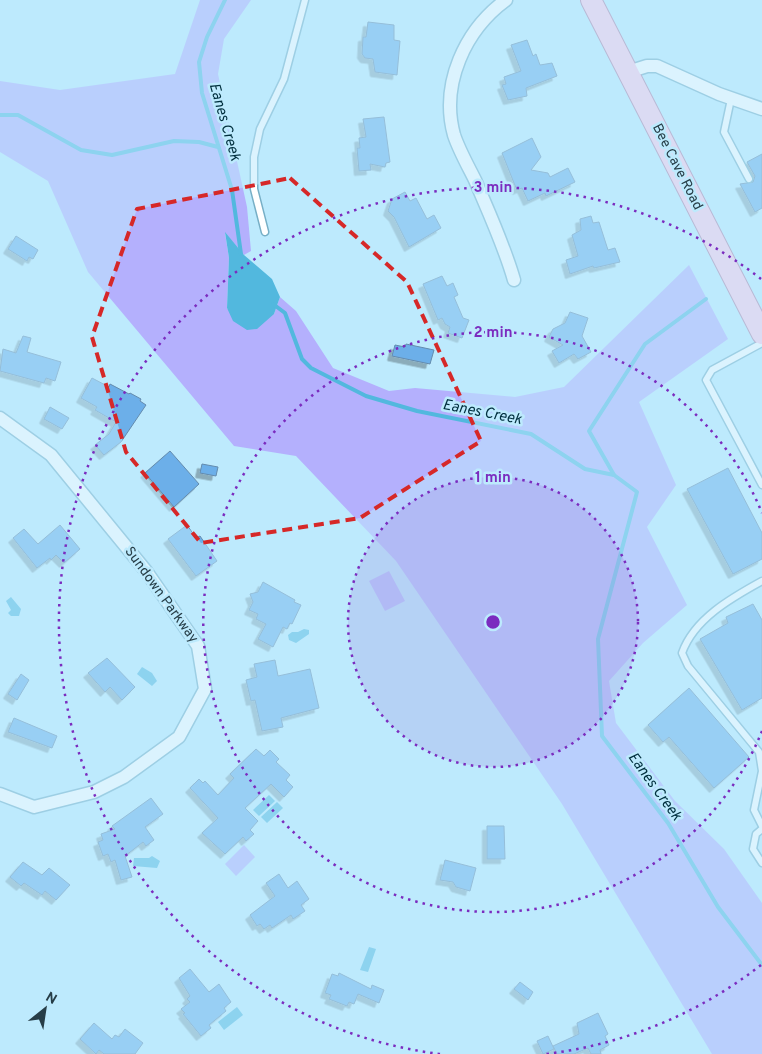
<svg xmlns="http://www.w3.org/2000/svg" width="762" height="1054" viewBox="0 0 762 1054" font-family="Overpass,sans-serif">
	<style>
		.green { fill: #b4b0fd }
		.water { fill: #52b8de }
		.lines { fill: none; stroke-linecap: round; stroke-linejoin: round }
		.stream { stroke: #52b8de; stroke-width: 4 }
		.building { fill: #6cafe9; stroke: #648bad; filter: url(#shadow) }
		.lane-casing { stroke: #77afc6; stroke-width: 9 }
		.street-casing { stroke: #77afc6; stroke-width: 15 }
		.primary-casing { stroke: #b281a5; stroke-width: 22 }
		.lane { stroke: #fff; stroke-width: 6 }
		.street { stroke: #fff; stroke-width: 12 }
		.primary { stroke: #fecae7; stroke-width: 20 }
		.marked { fill: none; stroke: #d62828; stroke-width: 4; stroke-dasharray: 10 6; stroke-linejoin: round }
		.ring { fill: none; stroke: #7b2cbf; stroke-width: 2.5; stroke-dasharray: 2.5 5 }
		.labels { text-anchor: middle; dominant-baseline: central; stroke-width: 5; stroke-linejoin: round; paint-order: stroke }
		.street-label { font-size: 14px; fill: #263d47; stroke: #bdeafd }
		.water-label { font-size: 15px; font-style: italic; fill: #002f3e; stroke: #bdeafd }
		.centre { fill: #7b2cbf; stroke: #bdeafd; stroke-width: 2.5 }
		.ring-label { font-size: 15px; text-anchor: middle; font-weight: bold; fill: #7b2cbf; stroke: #bdeafd; stroke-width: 5; stroke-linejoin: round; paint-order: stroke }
	</style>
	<defs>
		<filter id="shadow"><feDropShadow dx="-4.5" dy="4.5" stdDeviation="0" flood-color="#0004"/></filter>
	</defs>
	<rect width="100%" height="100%" fill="#bdeafd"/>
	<!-- green -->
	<g class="green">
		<polygon points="200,0 251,0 224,39 218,74 247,207 251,251 244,255 225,233 229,258 227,309 274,314 280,297 296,311 333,368 389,391 415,388 515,397 564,387 689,265 728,339 639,402 676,485 647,527 687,605 643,643 609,681 616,723 675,801 724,849 762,903 762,1054 712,1054 562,804 396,561 296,456 234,446 88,272 48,181 0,152 0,81 60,90 175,74"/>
		<polygon points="389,571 405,601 385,611 369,581"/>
		<polygon points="244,845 255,857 236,876 225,864"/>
	</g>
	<!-- water -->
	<g class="water">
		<polygon points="225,232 244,255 272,279 280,297 274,314 257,329 247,330 233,321 227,308 229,258"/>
		<polygon points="11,597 21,609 19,616 11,616 8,613 11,610 6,601"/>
		<polygon points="304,629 309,630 309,634 296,643 289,640 288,635 292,632 298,632"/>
		<polygon points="142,667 152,673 157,681 152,686 137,674"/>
		<polygon points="269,795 275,801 259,816 253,810"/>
		<polygon points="277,802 283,808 267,823 261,817"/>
		<polygon points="152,856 160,861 157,868 133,866 134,858 149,858"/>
		<polygon points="369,947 376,949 368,972 360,970"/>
		<polygon points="237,1007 243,1015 224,1030 218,1022"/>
	</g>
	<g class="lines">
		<!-- stream -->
		<g class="stream">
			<polyline points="225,0 207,37 199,62 202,93 232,190 241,254"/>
			<polyline points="0,115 18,115 81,150 112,155 174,141 199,142 218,147"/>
			<polyline points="273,304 285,313 302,359 311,368 366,396 417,411 531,434 585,469 614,475 637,492 598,639 602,736 668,823 718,907 762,965"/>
			<polyline points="614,475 589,431 645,344 706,299"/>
		</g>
	</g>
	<!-- building -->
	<g class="building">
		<polygon points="368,22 394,25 394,40 400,41 397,75 375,72 373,59 365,58 362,54 363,37 366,37"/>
		<polygon points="527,40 533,56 536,54 540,65 552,63 557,76 526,88 527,96 508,100 502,85 506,84 504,77 521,71 511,45"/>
		<polygon points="384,117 390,162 386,163 385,167 370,164 371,170 359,171 357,148 360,148 359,138 366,137 363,119"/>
		<polygon points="532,138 541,157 531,170 548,173 550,177 568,168 575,182 546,196 545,193 528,201 522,188 517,190 514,183 502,153"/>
		<polygon points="762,154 762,208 755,212 740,184 753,182 755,176 747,162"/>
		<polygon points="405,192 410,201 416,198 427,219 434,215 441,228 409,247 394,217 388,211 392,199"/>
		<polygon points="591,216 593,223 599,222 608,250 615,248 620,262 594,268 593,266 570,274 566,260 578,256 572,235 581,230 580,219"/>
		<polygon points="16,236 38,250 33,259 29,257 27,261 8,249"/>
		<polygon points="442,276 447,286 453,283 458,295 454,297 463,318 469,320 462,338 448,333 450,327 445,324 442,318 438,320 423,284"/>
		<polygon points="570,312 588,318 582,336 591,352 578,359 574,354 559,363 552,351 563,345 549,337 553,329 565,323"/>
		<polygon points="23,336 31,338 27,352 61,362 55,381 46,378 44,383 0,371 3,349 16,353"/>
		<polygon points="406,344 434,350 430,364 392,356 395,345 405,347"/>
		<polygon points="92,378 109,387 110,384 129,394 130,393 141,399 140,401 146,405 121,442 104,455 95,445 109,434 116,422 95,410 97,407 81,398"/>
		<polygon points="50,407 69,418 62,429 44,419"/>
		<polygon points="170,451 199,484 174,507 145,473"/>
		<polygon points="202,464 218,467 216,476 200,473"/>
		<polygon points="728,468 762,533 762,559 733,574 687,489"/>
		<polygon points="60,525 80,549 64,563 56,555 51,560 50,558 37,568 13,538 24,529 38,544"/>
		<polygon points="187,525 196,538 200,536 217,561 196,576 168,539"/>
		<polygon points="263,582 295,600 294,602 301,605 292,624 290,623 287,629 283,627 273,647 258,639 266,624 256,619 258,614 249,610 253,602 250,594 258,592"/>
		<polygon points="753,604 762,620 762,698 742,710 700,639 728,623 726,617"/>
		<polygon points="107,658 135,687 122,700 110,687 105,692 88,673"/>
		<polygon points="275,660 278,676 310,669 319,708 281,718 283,727 262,731 255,700 251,701 246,680 257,677 254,664"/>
		<polygon points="21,674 29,680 17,700 8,694"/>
		<polygon points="689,688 749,757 714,788 669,737 663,742 648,725"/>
		<polygon points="14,718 57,736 52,748 8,732"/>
		<polygon points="256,749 264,756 270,750 279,759 276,762 290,775 286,780 293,787 284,797 271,784 245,808 258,821 250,830 254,834 246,841 243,837 225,854 202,833 218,818 190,788 199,779 203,783 205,781 218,795 234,778 230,774"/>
		<polygon points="151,798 163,814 145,827 154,840 146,846 143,842 125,856 132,877 121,880 115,860 111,862 108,854 103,856 98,842 103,840 101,834 115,829 112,826"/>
		<polygon points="487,826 504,826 505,859 487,859"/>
		<polygon points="445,860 476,868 470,891 456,887 453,882 440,880"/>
		<polygon points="23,862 42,875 49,868 70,885 56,900 45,891 42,895 24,883 21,886 10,877"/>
		<polygon points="279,874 288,888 297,881 309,899 301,905 305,911 293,919 291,915 272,928 270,925 264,929 260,924 257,926 250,915 275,896 266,883"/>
		<polygon points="190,969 209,992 219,984 231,1002 224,1008 226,1011 209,1025 211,1028 201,1036 183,1014 185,1013 181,1009 190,1002 187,999 190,996 179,978"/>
		<polygon points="339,973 371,989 372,985 384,990 379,1003 358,994 354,1004 349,1002 347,1006 329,999 331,995 325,993 332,974 338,976"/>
		<polygon points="520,982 533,992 528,1000 514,989"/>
		<polygon points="598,1013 608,1034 605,1036 609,1045 600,1050 601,1054 591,1054 588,1048 574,1054 557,1054 553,1046 579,1034 577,1023"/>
		<polygon points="94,1023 112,1039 115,1035 119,1037 125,1029 143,1043 135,1054 104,1054 99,1050 96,1054 80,1039"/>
		<polygon points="548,1036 554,1049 543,1054 537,1041"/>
	</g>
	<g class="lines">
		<defs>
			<g id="lane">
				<polyline points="731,99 724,132 749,179"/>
				<polyline points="265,232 254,189 254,157 260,129 284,79 305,0"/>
				<polyline points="762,343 712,370 706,380 762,485"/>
				<path d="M762,581C731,598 694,619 682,653L688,666L759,752L762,771L754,810L762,826"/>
				<polyline points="762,829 756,834 753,849 762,863"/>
			</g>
			<g id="street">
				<path d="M506,0C465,30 440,84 454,135C459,150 468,166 475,180C489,213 504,245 514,280"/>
				<polyline points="628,72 647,66 657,66 719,94 762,109"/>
				<polyline points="0,418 51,455 146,571 198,646 205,689 179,737 124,777 94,792 34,807 0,794"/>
			</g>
			<polyline id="primary" points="591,0 762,334"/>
		</defs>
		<!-- lane casing -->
		<use href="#lane" class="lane-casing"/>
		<!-- street casing -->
		<use href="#street" class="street-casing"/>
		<!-- primary casing -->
		<use href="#primary" class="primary-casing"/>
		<!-- lane -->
		<use href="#lane" class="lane"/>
		<!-- street -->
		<use href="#street" class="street"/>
		<!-- primary -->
		<use href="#primary" class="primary"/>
	</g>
	<!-- marked area -->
	<path d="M0 0H762V1054H0ZM290,178L407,282L481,441L360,518L201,543L126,452L92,337L137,209Z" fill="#bdeafd" fill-opacity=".55" fill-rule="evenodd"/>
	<path class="marked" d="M290,178L407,282L481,441L360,518L201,543L126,452L92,337L137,209Z"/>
	<!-- distance rings -->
	<circle cx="493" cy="622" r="145" fill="#7b2cbf" fill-opacity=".12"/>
	<g class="ring">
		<circle cx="493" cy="622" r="145"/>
		<path d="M762 731A290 290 0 1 1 762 513"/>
		<path d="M761 965A435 435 0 0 1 546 1054M440 1054A435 435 0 1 1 761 279"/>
	</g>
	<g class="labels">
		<!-- street labels -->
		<g class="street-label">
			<text transform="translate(677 167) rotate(63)">Bee Cave Road</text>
			<text transform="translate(161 595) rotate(54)">Sundown Parkway</text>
		</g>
		<!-- water labels -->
		<g class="water-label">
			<text transform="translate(224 122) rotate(74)">Eanes Creek</text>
			<text transform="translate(482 413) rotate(11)">Eanes Creek</text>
			<text transform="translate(654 787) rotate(54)">Eanes Creek</text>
		</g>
	</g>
	<circle cx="493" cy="622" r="8" class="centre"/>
	<g class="ring-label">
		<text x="493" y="192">3 min</text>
		<text x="493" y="337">2 min</text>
		<text x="493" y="482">1 min</text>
	</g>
	<!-- north arrow -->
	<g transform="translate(45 1009) rotate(30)" stroke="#bdeafd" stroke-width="4" paint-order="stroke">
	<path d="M0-4L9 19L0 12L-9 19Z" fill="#263d47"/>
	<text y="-8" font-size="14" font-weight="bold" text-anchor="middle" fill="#263d47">N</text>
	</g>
</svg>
